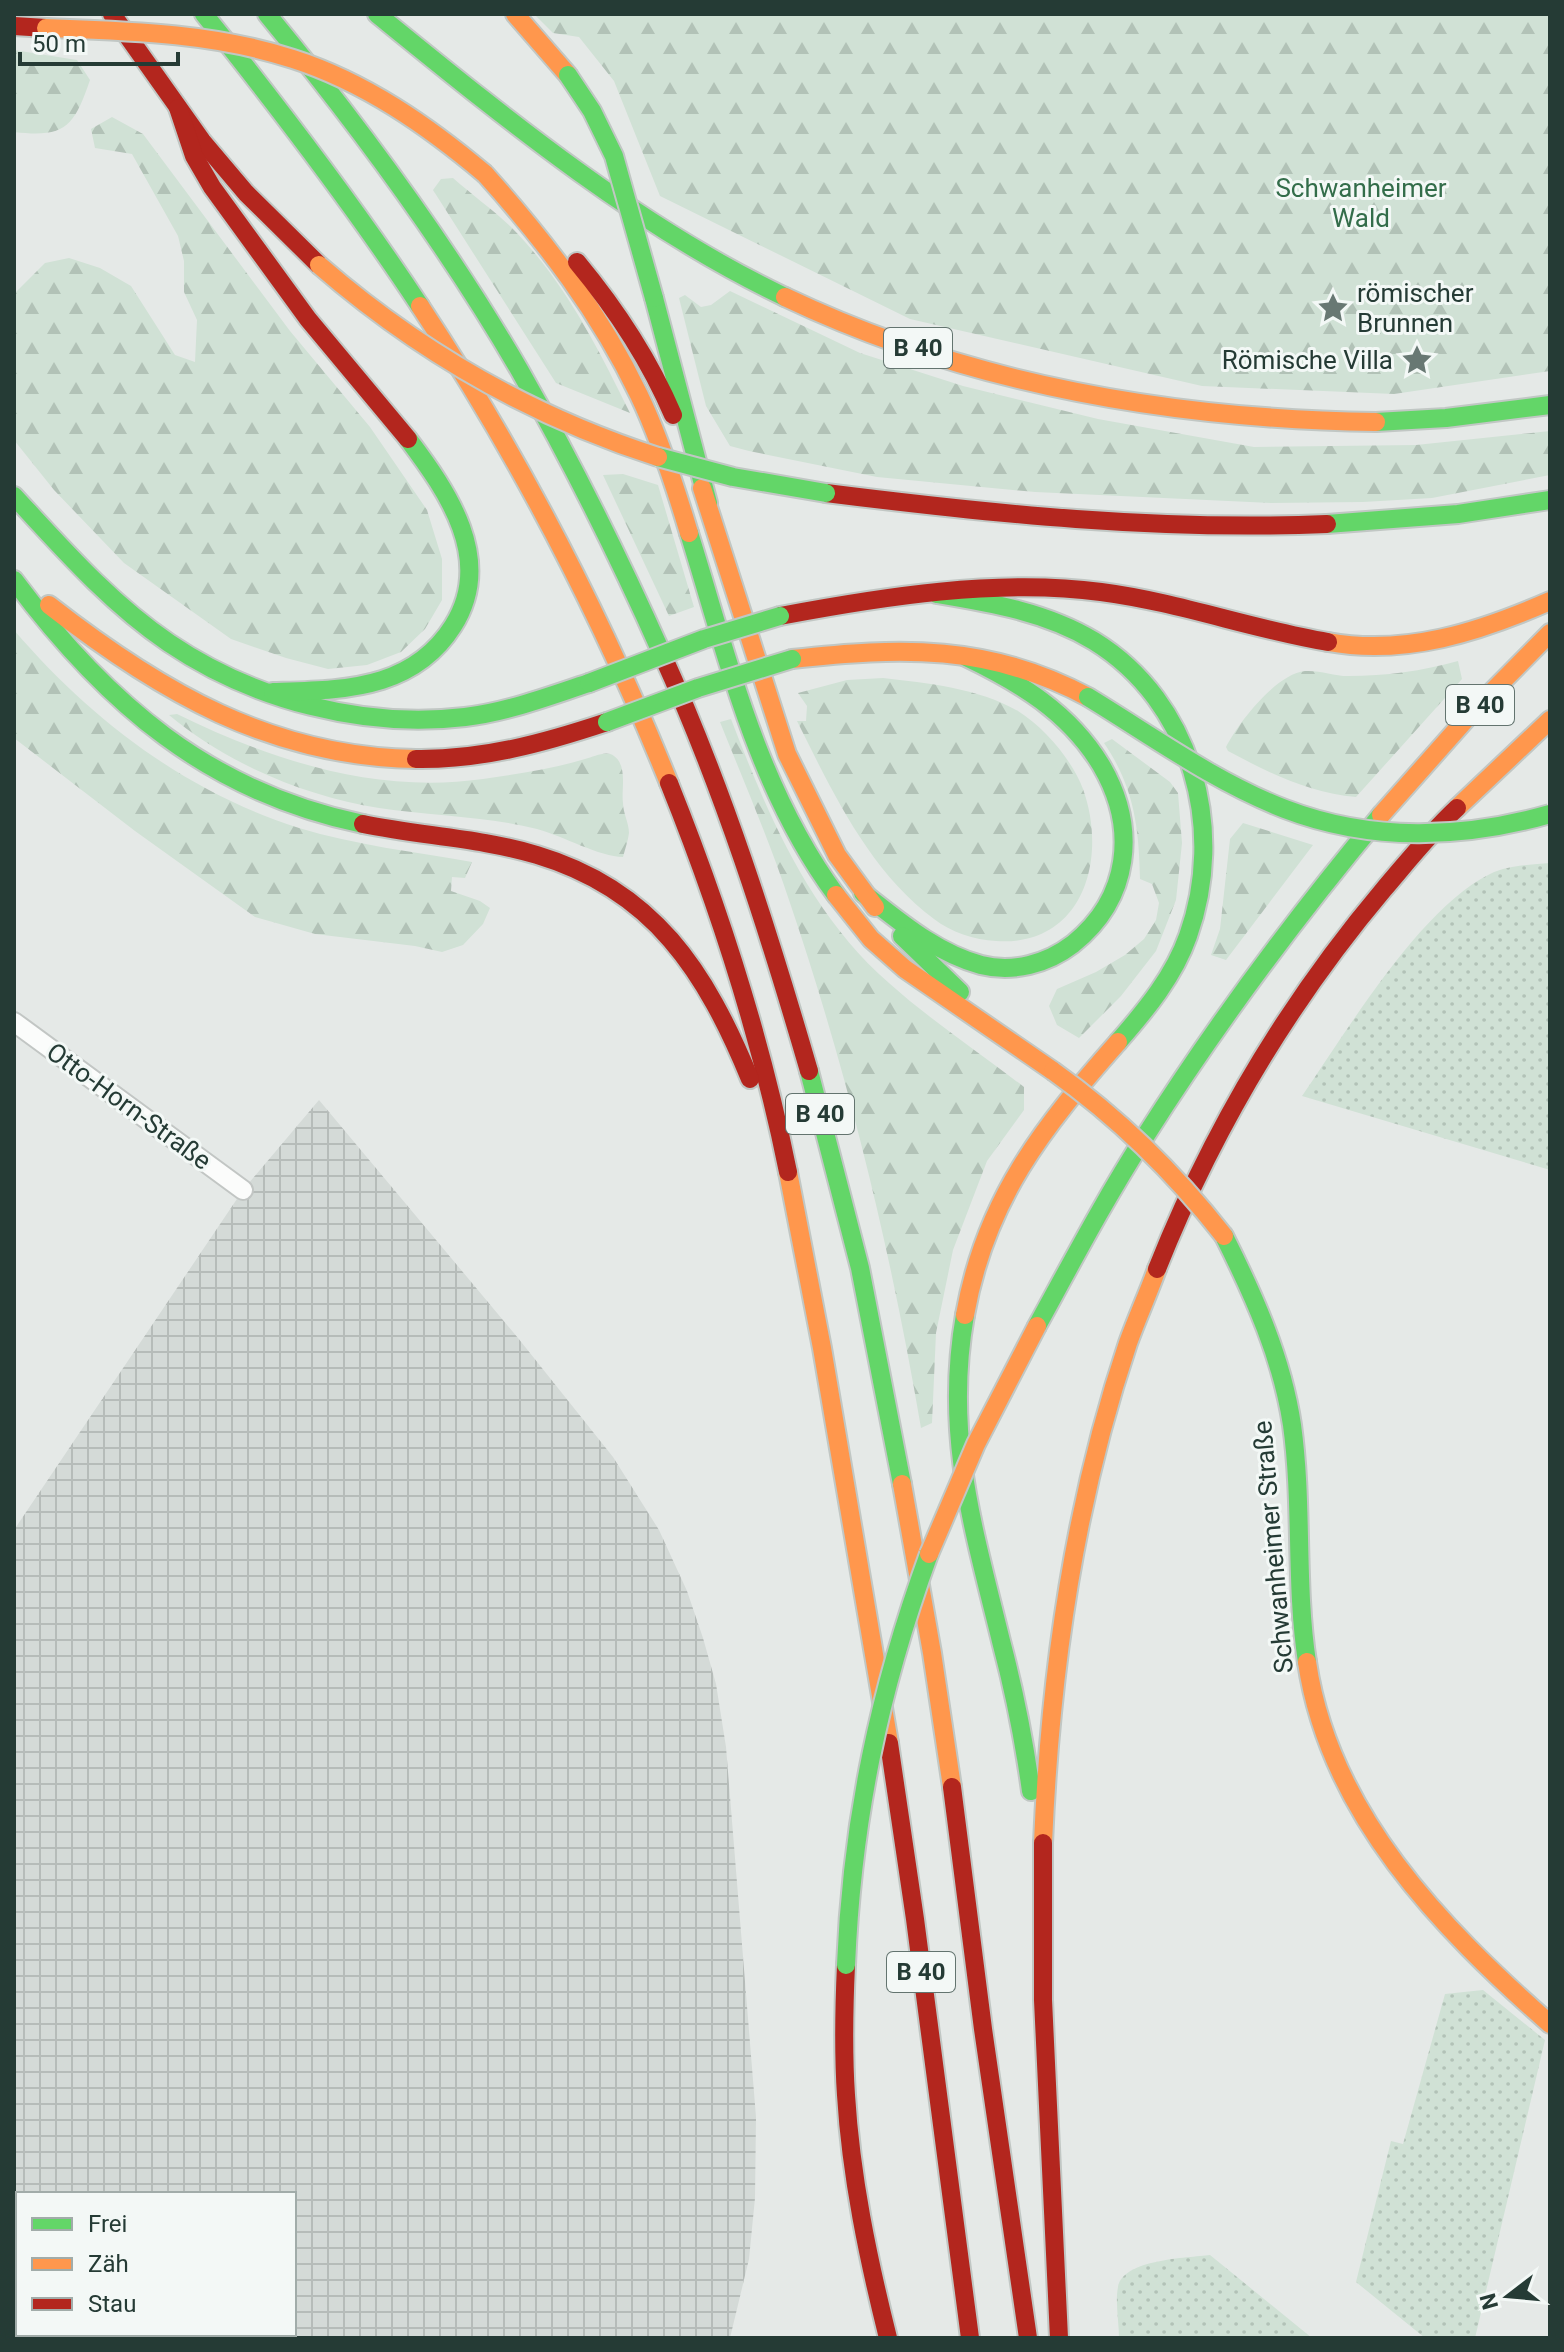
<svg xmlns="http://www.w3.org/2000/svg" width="1564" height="2352" viewBox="0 0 1564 2352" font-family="Roboto,sans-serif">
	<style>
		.industrial { fill: url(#industrial-grid); fill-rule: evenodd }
		.green { fill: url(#green-dots) }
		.forest { fill: url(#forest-firs) }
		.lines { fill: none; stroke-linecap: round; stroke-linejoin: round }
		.street-casing { stroke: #c2c6c4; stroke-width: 22 }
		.fast-casing { stroke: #c1c7c4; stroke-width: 22 }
		.slow-casing { stroke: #c1c7c4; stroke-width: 22 }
		.jam-casing { stroke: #c1c7c4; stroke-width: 22 }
		.street { stroke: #fbfcfb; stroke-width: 18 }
		.fast { stroke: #63d668; stroke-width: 18 }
		.slow { stroke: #ff974d; stroke-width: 18 }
		.jam { stroke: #b3261e; stroke-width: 18 }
		.fast-bridge-casing { stroke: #c1c7c4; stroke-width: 22; stroke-linecap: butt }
		.slow-bridge-casing { stroke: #c1c7c4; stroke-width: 22; stroke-linecap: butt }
		.fast-bridge { stroke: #63d668; stroke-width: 18 }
		.slow-bridge { stroke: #ff974d; stroke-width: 18 }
		.labels { text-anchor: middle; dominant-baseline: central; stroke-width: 6; stroke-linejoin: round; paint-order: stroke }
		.shield { fill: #f3f8f6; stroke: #63746f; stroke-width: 2 }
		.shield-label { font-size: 24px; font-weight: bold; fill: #253b35 }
		.park-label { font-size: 26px; fill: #336d4a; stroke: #f3f8f6 }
		.poi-label { font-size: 26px; fill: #253b35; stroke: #f3f8f6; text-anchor: start }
		.street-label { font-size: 26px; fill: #253b35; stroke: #f3f8f6 }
	</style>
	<defs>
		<pattern id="industrial-grid" width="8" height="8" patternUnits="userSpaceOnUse" patternTransform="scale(2)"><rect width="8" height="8" fill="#d4dad7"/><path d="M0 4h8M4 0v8" fill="none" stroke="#b6bcb9"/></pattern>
		<pattern id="green-dots" width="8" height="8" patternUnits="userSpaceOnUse" patternTransform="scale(2)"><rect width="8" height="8" fill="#d0e1d5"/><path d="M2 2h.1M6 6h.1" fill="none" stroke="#b2c2b7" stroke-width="1.8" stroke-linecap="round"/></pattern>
		<pattern id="forest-firs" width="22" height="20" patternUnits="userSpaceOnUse" patternTransform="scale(2)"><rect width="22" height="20" fill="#d0e1d5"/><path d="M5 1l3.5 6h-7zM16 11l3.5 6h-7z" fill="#b2c2b7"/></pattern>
	</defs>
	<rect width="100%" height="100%" fill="#e5e9e7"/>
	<!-- industrial -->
	<path class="industrial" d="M319,1100L518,1338L613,1457L659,1530L687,1591L703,1638L716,1684L726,1747L756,2117L755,2198L749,2259L730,2338H14V1530L243,1190ZM18,2194H294V2334H18Z"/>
	<!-- green -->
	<g class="green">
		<path d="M1550,863V1170L1302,1096C1347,1031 1420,908 1490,874C1508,865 1530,865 1550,863Z"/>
		<polygon points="1483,1990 1545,2040 1475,2338 1425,2338 1356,2282 1391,2141 1403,2144 1445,1994"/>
		<path d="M1210,2255L1312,2338H1119C1119,2322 1115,2302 1118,2287C1123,2259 1187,2258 1210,2255Z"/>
	</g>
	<!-- forest -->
	<g class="forest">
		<polygon points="534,14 1550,14 1550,371 1394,394 1202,386 910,319 660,196 614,81 579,37 553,33"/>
		<path d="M14,50L77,60L90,80C74,127 65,138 14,132Z"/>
		<polygon points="112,117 143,134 290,331 370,427 427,510 442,559 442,600 425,629 401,652 367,665 328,669 286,658 231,639 124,563 54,490 14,440 14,294 45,263 69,258 100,268 131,286 175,355 195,362 197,320 184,292 184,261 178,236 132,154 95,148 91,129"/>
		<path d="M453,178C471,194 492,209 510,226C564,280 597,346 630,413L556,383L433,190L441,179Z"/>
		<polygon points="730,291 860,353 963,386 1098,419 1254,447 1416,445 1550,431 1550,475 1432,498 1363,502 1271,503 1035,492 877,477 749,451 730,446 706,406 679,298 685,295 701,307 711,305"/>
		<polygon points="623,474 658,485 694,607 669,616 603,475"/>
		<path d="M14,630C91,720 186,792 299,828C355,845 415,852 472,862L465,878L452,877L451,891L480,901L490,908L483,924L463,945L442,952L415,946L315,934L255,917L135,831L14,738Z"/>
		<path d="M1458,661L1462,679L1356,797C1309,793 1269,773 1228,751L1226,747C1238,723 1276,674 1305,671C1319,670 1334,676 1348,676C1386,676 1422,671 1458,661Z"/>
		<path d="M883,678C927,683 978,688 1018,711C1045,728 1072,760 1083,789C1108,859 1083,947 996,941C974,940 951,932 934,919C869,871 832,791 797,721H806L807,706L798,693L847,680Z"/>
		<path d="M177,714C273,761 376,794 483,779C517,774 553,769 585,759C594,757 606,750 614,756C628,766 621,790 623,803C623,813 629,823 629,833C628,841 625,849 623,857C600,857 563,836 537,829C486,816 431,816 379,808C304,796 228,764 169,715Z"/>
		<path d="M731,719C768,815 809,913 889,983C929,1019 980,1053 1024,1087V1110L987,1161L953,1250L936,1333L932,1423L921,1428C891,1251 848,1074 790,903C770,842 744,782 720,722Z"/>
		<path d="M1112,739L1170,782L1178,793L1182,843L1176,900L1156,951L1121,996L1079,1038L1057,1025L1049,1006L1057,989L1096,972L1125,955L1144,939L1156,920L1159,903L1152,884L1140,879C1139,827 1134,787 1104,743Z"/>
		<polygon points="1243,823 1313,845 1226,960 1211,955 1220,929 1230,839"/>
	</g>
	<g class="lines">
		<defs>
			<polyline id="street" points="14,1022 243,1190"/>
			<g id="fast">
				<path d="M204,14C280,109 353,204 420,306"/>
				<path d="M267,14C360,127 447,245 520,371C572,463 619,557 662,654"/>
				<path d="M377,14C505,118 636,226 785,297"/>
				<polyline points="654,298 708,503"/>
				<polyline points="1376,422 1446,418 1550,405"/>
				<path d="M14,496C62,548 110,603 169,643C253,700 364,729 465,717C508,712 549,696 589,683"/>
				<polyline points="1327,524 1458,514 1550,500"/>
				<path d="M689,533C728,658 757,788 836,895"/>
				<path d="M14,580C106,703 208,792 363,824"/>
				<path d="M937,594C991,603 1046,612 1094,641C1193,702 1226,830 1188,936C1174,976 1146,1010 1118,1042"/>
				<path d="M273,692C309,691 347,691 382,680C413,670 436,653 453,626C495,560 448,492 408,439"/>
				<path d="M863,893C899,921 936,953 981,965C1013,973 1047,964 1073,944C1130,898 1138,828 1101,765C1069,712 1020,683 966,657"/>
				<polyline points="902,936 960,992"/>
				<polyline points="809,1071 860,1268 902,1484"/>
				<path d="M1224,1236C1254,1296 1282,1358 1292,1425C1303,1504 1295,1584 1307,1662"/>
				<path d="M965,1315C944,1434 973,1527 1001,1641C1014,1690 1024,1740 1031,1791"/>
				<path d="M1037,1326C1072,1262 1106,1197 1146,1135C1217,1023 1296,917 1381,815"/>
			</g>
			<g id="slow">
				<polyline points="515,14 568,75"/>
				<path d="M485,174C545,241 600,313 639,395C660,439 675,486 689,533"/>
				<path d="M785,297C970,385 1172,419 1376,422"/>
				<path d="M420,306C519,456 602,617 669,783"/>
				<polyline points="702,488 787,754 837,855 875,907"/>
				<path d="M49,605C159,691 271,757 416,759"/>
				<path d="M1328,642C1406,656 1479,632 1550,601"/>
				<path d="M792,659C901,647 989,644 1088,697"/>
				<polyline points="1457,808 1550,720"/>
				<polyline points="1381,815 1474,710 1550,633"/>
				<polyline points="836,895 871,939 905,969 1053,1071"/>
				<polyline points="788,1172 822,1348 889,1743"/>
				<path d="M965,1315C985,1200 1043,1127 1118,1042"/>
				<polyline points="902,1484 932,1653 952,1787"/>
				<path d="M1307,1662C1329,1813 1441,1928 1550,2024"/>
				<path d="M1043,1843C1050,1674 1074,1503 1128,1343C1137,1318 1148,1294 1157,1269"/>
			</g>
			<g id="jam">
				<polyline points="112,14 202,141 246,193 319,265"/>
				<polyline points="14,26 46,28"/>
				<polyline points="178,108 194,156 212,187 308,319 408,439"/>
				<path d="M577,262C616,309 649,359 673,415"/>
				<path d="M826,493C993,514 1159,531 1327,524"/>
				<path d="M780,616C881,597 999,578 1101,592C1178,602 1251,629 1328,642"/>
				<path d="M662,654C723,788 768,930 809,1071"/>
				<path d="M416,759C482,760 544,743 607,722"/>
				<path d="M669,783C720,910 761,1038 788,1172"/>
				<path d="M363,824C421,836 481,838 537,855C654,890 706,972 750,1079"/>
				<path d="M1157,1269C1212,1131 1288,1003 1384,889C1408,861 1430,833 1457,808"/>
				<polyline points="889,1743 915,1919 970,2338"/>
				<polyline points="952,1787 983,2029 1028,2338"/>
				<polyline points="1043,1843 1043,2000 1059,2338"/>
				<path d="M846,1965C844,2008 843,2051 846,2095C851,2177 868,2258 888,2338"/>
			</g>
		</defs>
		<!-- street casing -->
		<use href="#street" class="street-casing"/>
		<!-- fast casing -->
		<use href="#fast" class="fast-casing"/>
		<!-- slow casing -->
		<use href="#slow" class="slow-casing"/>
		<!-- jam casing -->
		<use href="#jam" class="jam-casing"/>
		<!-- street -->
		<use href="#street" class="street"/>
		<!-- fast -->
		<use href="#fast" class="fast"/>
		<!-- slow -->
		<use href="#slow" class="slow"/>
		<!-- jam -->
		<use href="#jam" class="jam"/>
		<defs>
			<g id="fast-bridge">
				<polyline points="568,75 592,111 614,156 654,298"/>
				<polyline points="658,457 733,477 826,493"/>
				<polyline points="589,683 704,639 780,616"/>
				<path d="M1088,697C1152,736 1215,782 1285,809C1371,842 1463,839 1550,814"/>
				<polyline points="607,722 698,688 792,659"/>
				<path d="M846,1965C852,1820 879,1691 929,1554"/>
			</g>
			<g id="slow-bridge">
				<path d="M46,28C129,31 214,33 293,59C365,82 428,126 485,174"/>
				<path d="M319,265C419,352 531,416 658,457"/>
				<path d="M1053,1071C1119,1118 1174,1172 1224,1236"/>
				<polyline points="929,1554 976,1444 1037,1326"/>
			</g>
		</defs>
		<!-- fast-bridge casing -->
		<use href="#fast-bridge" class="fast-bridge-casing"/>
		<!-- slow-bridge casing -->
		<use href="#slow-bridge" class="slow-bridge-casing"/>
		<!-- fast-bridge -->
		<use href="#fast-bridge" class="fast-bridge"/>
		<!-- slow-bridge -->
		<use href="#slow-bridge" class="slow-bridge"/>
	</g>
	<!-- icons -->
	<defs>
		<symbol id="sight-bare" viewBox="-9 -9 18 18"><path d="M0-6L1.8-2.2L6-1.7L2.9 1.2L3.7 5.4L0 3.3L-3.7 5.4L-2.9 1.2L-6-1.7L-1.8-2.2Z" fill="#687873" stroke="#f3f8f6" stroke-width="2.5" paint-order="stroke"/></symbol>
	</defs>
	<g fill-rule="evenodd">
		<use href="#sight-bare" x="1311" y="286" width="44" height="44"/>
		<use href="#sight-bare" x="1395" y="338" width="44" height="44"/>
	</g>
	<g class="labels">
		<!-- shield labels -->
		<g class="shield">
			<rect x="884" y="328" width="68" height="40" rx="6"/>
			<rect x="1446" y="685" width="68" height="40" rx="6"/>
			<rect x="786" y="1094" width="68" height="40" rx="6"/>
			<rect x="887" y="1952" width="68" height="40" rx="6"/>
		</g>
		<g class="shield-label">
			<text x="918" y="348">B 40</text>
			<text x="1480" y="705">B 40</text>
			<text x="820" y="1114">B 40</text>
			<text x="921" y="1972">B 40</text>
		</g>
		<!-- park labels -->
		<g class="park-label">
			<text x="1361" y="188">Schwanheimer<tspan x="1361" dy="30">Wald</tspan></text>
		</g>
		<!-- poi labels -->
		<g class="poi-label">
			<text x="1357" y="293">römischer<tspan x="1357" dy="30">Brunnen</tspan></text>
			<text x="1393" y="360" text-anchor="end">Römische Villa</text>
		</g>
		<!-- street labels -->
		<g class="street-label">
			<text transform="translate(129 1106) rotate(36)">Otto-Horn-Straße</text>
			<text transform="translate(1273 1547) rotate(-95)">Schwanheimer Straße</text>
		</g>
	</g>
	<!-- border -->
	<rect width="1564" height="2352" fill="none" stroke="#253b35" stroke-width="32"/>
	<!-- legend -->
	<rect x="16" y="2192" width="280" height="144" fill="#f3f8f6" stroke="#a1aca9" stroke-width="2"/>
	<rect x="32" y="2218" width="40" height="12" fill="#63d668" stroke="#a1aca9" stroke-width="2"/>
	<text x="88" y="2232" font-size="24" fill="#253b35">Frei</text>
	<rect x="32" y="2258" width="40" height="12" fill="#ff974d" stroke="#a1aca9" stroke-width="2"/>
	<text x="88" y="2272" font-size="24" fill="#253b35">Zäh</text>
	<rect x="32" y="2298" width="40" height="12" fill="#b3261e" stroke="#a1aca9" stroke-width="2"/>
	<text x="88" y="2312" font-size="24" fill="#253b35">Stau</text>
	<!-- north arrow -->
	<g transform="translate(1508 2296) rotate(254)" stroke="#f3f8f6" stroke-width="6" paint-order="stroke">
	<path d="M0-6L14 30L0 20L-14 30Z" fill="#253b35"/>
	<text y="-12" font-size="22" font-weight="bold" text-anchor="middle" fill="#253b35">N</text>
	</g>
	<!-- scale -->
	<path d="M20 52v12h158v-12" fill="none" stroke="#253b35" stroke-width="4"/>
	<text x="32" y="52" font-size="24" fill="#253b35" stroke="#f3f8f6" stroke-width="6" paint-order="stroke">50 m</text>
</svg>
